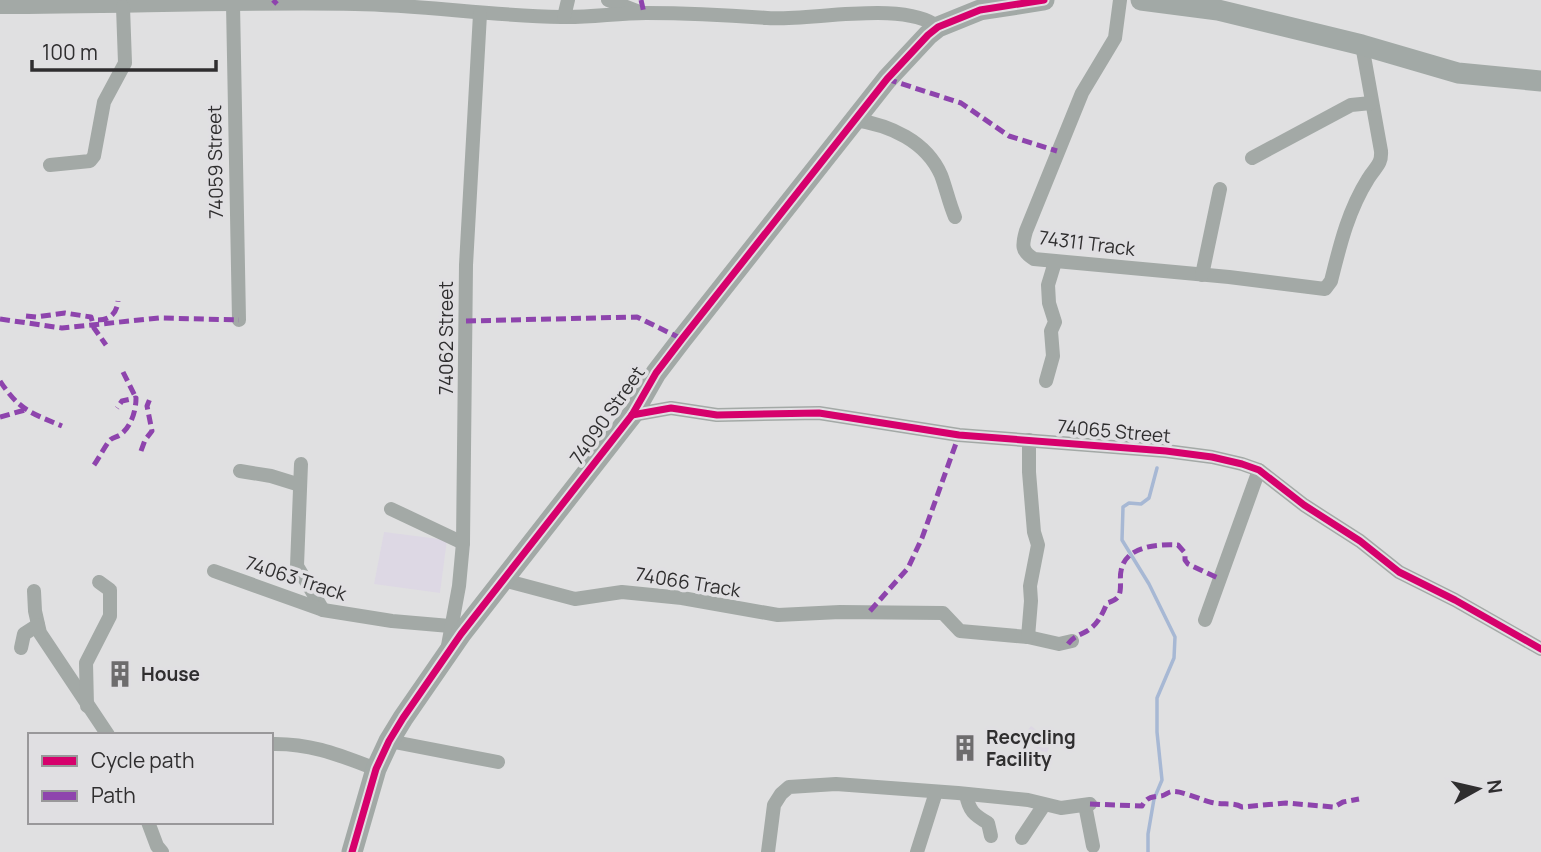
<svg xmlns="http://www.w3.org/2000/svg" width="1541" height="852" viewBox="0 0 1541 852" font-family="Manrope,sans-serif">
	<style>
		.industrial { fill: #ddd8e4 }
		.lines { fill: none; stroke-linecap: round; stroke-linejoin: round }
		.stream { stroke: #a7b8d4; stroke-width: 3.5 }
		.street { stroke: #a3a9a6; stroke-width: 14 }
		.secondary { stroke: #a2a9a6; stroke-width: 21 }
		.quiet { stroke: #8e44ad; stroke-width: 5; stroke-dasharray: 10 5; stroke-linecap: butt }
		.cycleway-casing { stroke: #e0dfe2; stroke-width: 11 }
		.cycleway { stroke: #d6006c; stroke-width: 7 }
		.labels { text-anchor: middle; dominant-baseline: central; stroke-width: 7; stroke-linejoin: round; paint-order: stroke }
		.street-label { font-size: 19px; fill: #2f2e2f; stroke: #e0dfe2 }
		.poi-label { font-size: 19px; font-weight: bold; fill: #2f2e2f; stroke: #e0dfe2; text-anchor: start }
	</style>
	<rect width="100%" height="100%" fill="#e0e0e1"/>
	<!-- industrial -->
	<g class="industrial">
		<polygon points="384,532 447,540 440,593 374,584"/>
		<polygon points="1031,726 1039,732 1041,728 1055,738 1046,754 1021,740"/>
	</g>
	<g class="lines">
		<!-- stream -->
		<polyline class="stream" points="1148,852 1148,834 1154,799 1162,780 1157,732 1157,698 1174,658 1175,637 1149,584 1122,540 1123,507 1129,503 1141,504 1149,498 1157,468"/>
		<!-- street -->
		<g class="street">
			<polyline points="608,0 637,11"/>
			<path d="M1120,0L1115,38L1082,93L1026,231C1022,245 1021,251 1034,259L1229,277L1325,289L1331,281C1340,245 1348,211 1368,179C1375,167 1382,165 1381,151L1362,45"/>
			<polyline points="233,4 239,320"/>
			<path d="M0,7C118,7 237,2 355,4C424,5 492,16 561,17C589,18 617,13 646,13C686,13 727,15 767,18C811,21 905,0 938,27"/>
			<polyline points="564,17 568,0"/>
			<path d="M855,120C890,125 926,141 941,175C946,188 949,203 955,217"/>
			<polyline points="1252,158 1351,105 1371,103"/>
			<polyline points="50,165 90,161 94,156 104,102 125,63 123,7"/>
			<polyline points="1202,275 1220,189"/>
			<polyline points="1046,381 1053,356 1051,331 1055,322 1049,303 1048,285 1055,262"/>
			<polyline points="632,415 671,408 717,415 819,413 959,435 1166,451 1212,457 1242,464 1259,470 1304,505 1360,541 1399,572 1455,600 1541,649"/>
			<polyline points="301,464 297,566 323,610"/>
			<polyline points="240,471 271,476 300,485"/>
			<polyline points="391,509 463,543"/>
			<polyline points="214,571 323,610 392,621 450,626"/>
			<polyline points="503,580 575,599 622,592 682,598 778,615 840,612 943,613 960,631 1028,637 1059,644 1072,641"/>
			<polyline points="34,591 35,611 40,633 108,735"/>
			<polyline points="1205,620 1259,470"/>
			<polyline points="1028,637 1031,601 1030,586 1038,545 1034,532 1029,472 1029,440"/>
			<polyline points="21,648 24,634 38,625"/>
			<polyline points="447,651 459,586 463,543 466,265 480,14"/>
			<polyline points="87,706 86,663 110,616 110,590 99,582"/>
			<polyline points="389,741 498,762"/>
			<path d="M271,744C311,743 339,755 376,769"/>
			<path d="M966,794C969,811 974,815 988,823L991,836"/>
			<polyline points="1085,805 1093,846"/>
			<polyline points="148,822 157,846 162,852"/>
			<polyline points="1022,838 1044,805"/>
			<polyline points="768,852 774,805 781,794 789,787 836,784 958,793 1028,800 1061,808 1090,804"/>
			<polyline points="917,852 936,792"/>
		</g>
		<!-- secondary -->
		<g class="secondary">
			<polyline points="1141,0 1218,10 1362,45 1458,73 1541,81"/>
			<polyline points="352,852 376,769 389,741 403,718 461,634 632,415 656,373 682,339 887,79 928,35 938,27 980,10 1044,0"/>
		</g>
		<!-- quiet -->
		<g class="quiet">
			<polyline points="273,0 277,4"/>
			<polyline points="641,0 644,13"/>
			<polyline points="887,79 961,103 1009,136 1057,151"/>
			<polyline points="26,316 36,317 65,313 91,317 94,328 106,345"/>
			<polyline points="0,319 62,328 159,318 239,320"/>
			<path d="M98,320C110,320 117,313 118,301"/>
			<polyline points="466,321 637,317 682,339"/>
			<polyline points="123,372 136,398"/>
			<path d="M0,381C19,410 31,413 62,426"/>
			<polyline points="0,417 25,410"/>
			<polyline points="141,451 145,440 152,431 147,406 151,396"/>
			<path d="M94,465C99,458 105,446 110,440C113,437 117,437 120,435C131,427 136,411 136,398L122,401L117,408"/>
			<polyline points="870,611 908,568 922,538 959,435"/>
			<path d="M1068,644C1074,636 1078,636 1087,631C1098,624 1102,615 1107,603C1110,602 1114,601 1117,598C1123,592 1119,579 1121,571C1125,546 1157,544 1178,545L1185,553V560L1188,564L1220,579"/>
			<path d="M1090,804L1142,806C1147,797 1151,797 1160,796C1164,796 1167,793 1170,792C1179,789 1203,801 1214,803C1224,805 1233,802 1242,807L1286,803L1334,807L1343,802L1359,799"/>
		</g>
		<defs>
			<g id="cycleway">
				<polyline points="632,415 671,408 717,415 819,413 959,435 1166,451 1212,457 1242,464 1259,470 1304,505 1360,541 1399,572 1455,600 1541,649"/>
				<polyline points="352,852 376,769 389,741 403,718 461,634 632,415 656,373 682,339 887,79 928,35 938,27 980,10 1044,0"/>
			</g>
		</defs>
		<!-- cycleway casing -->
		<use href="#cycleway" class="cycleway-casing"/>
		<!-- cycleway -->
		<use href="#cycleway" class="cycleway"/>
	</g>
	<!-- icons -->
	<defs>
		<symbol id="building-bare" viewBox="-9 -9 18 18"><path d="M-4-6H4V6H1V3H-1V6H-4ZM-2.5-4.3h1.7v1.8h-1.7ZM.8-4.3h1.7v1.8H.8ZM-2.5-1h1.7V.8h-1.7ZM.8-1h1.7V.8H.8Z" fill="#6d6c6d" stroke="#e0dfe2" stroke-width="2.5" paint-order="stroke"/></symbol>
	</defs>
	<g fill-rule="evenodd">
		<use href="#building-bare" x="101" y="655" width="38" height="38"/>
		<use href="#building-bare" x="946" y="729" width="38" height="38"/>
	</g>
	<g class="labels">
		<!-- street labels -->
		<g class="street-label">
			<text transform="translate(215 162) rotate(-91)">74059 Street</text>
			<text transform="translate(1087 243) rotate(7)">74311 Track</text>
			<text transform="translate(446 338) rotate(-90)">74062 Street</text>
			<text transform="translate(607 415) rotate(-55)">74090 Street</text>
			<text transform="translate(1114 431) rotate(5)">74065 Street</text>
			<text transform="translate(296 578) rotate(18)">74063 Track</text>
			<text transform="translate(688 582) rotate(9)">74066 Track</text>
		</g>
		<!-- poi labels -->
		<g class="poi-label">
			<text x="141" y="674">House</text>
			<text x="986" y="737">Recycling<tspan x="986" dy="22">Facility</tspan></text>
		</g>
	</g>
	<!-- legend -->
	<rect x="28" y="733" width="245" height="91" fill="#e0dfe2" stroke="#99989a" stroke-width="2"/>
	<rect x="42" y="756" width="35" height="10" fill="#d6006c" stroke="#99989a" stroke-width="2"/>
	<text x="91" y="768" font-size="21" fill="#2f2e2f">Cycle path</text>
	<rect x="42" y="791" width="35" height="10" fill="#8e44ad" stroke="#99989a" stroke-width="2"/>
	<text x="91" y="803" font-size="21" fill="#2f2e2f">Path</text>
	<!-- north arrow -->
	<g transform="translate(1478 789) rotate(82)" stroke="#e0dfe2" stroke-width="5" paint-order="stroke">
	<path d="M0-5L12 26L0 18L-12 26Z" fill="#2f2e2f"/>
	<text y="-10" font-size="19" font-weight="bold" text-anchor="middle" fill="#2f2e2f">N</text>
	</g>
	<!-- scale -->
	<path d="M32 60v10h184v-10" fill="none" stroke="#2f2e2f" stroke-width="3.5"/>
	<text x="42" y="60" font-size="21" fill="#2f2e2f" stroke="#e0dfe2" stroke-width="5" paint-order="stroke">100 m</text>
</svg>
